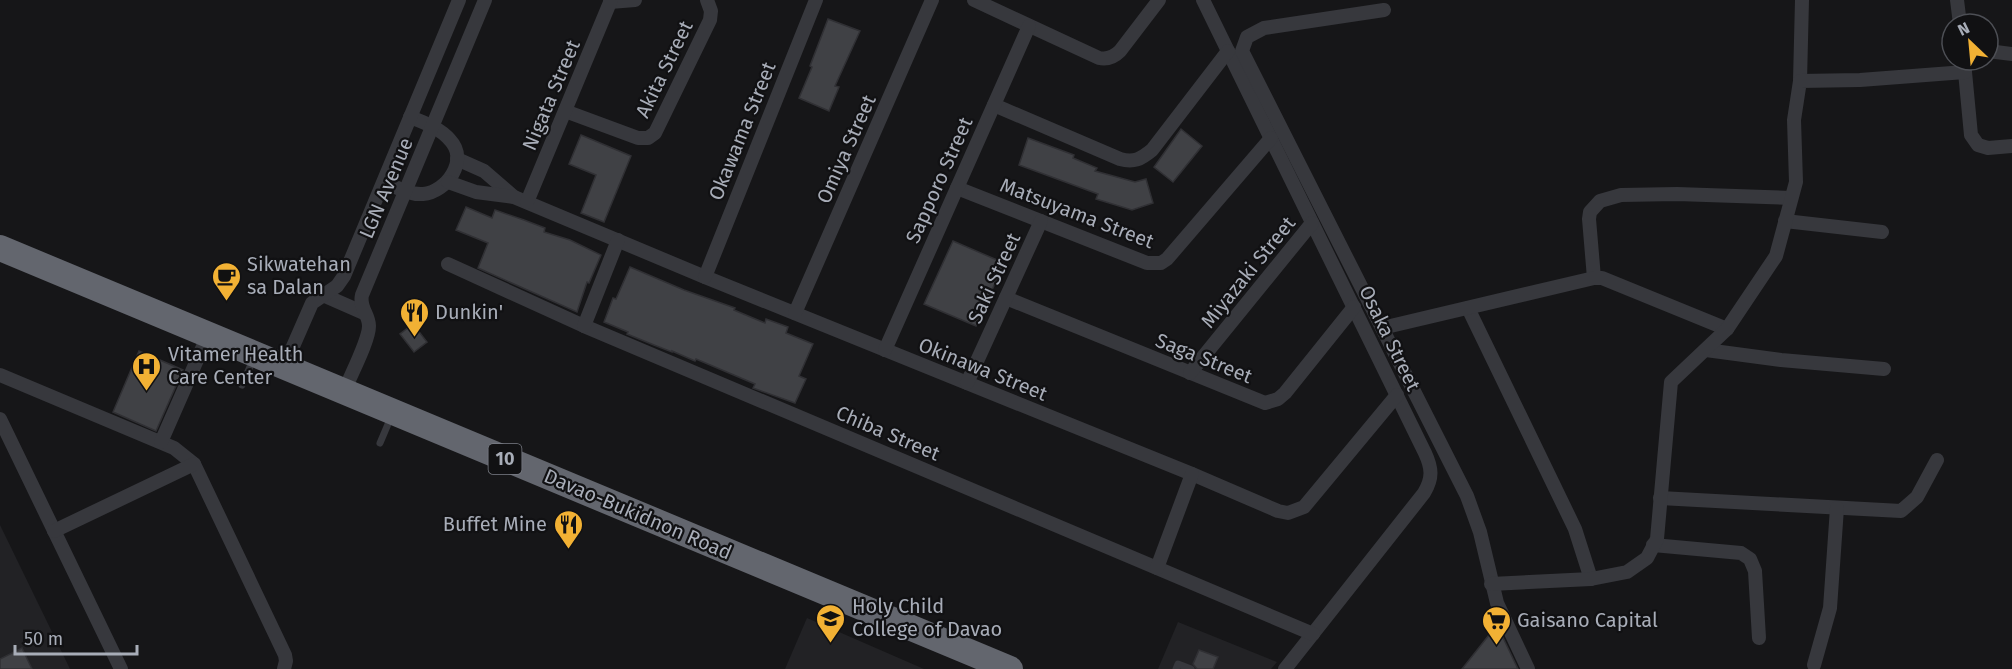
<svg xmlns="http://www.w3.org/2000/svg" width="2012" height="669" viewBox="0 0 2012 669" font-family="'Fira Sans',sans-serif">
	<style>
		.built { fill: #222225 }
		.building { fill: #404145; stroke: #303034; stroke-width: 1.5 }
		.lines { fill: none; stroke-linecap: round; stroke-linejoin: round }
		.lane { stroke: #37383d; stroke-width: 7 }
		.street { stroke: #37383d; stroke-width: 14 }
		.highway { stroke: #63666e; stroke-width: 26 }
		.labels { text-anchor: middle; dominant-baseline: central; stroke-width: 4.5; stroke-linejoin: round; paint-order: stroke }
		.shield { fill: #111113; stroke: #7b7e86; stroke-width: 1.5 }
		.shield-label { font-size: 18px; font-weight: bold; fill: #a8adb8 }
		.street-label { font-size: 20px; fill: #a8adb8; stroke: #111113 }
		.poi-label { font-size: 20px; fill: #a8adb8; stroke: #111113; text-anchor: start }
	</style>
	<rect width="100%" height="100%" fill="#161618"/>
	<!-- built -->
	<g class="built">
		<polygon points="0,525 70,669 0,669"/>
		<polygon points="807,618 924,669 785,669"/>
		<polygon points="1178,622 1277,662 1271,669 1158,669"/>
	</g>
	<!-- building -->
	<g class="building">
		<polygon points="828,19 860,31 835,86 839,87 829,111 799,98 812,67 810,66"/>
		<polygon points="1181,129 1202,146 1173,182 1154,167"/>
		<polygon points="581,135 631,156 604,222 581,213 596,175 569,164"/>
		<polygon points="1028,138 1074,155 1073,158 1097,168 1095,171 1135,182 1146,179 1153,203 1132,210 1096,199 1098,194 1019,165"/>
		<polygon points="466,207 492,218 495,210 524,220 545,228 544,232 570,240 601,255 589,283 587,282 577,312 478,268 488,243 456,230"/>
		<polygon points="953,241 1004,263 976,326 924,304"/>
		<polygon points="630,267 684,290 735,308 734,310 765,323 766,319 788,327 786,333 813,344 799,376 806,379 795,403 753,388 755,384 696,359 695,361 672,351 672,352 654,345 627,334 628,332 604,322 613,298 616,299"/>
		<polygon points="413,324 427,342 414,352 400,334"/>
		<polygon points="139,351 183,370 156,431 113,412"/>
		<polygon points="1497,625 1518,669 1462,669"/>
		<polygon points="22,648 32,669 0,669 0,659"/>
		<polygon points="1199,650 1218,657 1213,669 1197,669 1193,664"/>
	</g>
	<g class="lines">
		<!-- lane -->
		<g class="lane">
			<polyline points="242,385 253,360"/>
			<polyline points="380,443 391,417"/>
			<polyline points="1176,669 1178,664 1191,669"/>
		</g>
		<!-- street -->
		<g class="street">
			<path d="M974,0L1099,58C1108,60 1114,57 1120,51L1159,0"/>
			<path d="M1203,0L1425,453C1432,468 1433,478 1424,493L1285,669"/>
			<polyline points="1957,0 1960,24"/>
			<polyline points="610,2 635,0"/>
			<polyline points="1384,10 1264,28 1247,37 1242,51 1467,496 1480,532 1497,603 1528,669"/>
			<polyline points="1988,51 2012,54"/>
			<polyline points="1965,72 1971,135 1978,145 1988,148 2012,146"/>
			<polyline points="1800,81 1802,0"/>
			<path d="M994,105L1120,159C1134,163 1141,159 1152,150L1228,51"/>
			<polyline points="565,111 638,138 648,138 655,133 710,20 711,11 707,0"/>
			<polyline points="457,159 484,171 514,197"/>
			<path d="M384,182C396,187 409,195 423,194C447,192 469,160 450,140C440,128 425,123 410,117"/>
			<polyline points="448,182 476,192 514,197 705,277 1192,474 1278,511 1288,513 1304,507 1397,395"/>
			<polyline points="957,188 1147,263 1161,263 1167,259 1271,138"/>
			<polyline points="527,202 611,0"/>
			<polyline points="1785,221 1882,232"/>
			<polyline points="448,264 584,326 1313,634"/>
			<polyline points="705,277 816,0"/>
			<polyline points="1594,278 1589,219 1590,212 1600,201 1621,195 1677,194 1791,198"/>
			<polyline points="323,295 364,313"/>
			<polyline points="1006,298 1265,403 1278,399 1285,393 1354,307"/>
			<polyline points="1468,308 1575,529 1591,579"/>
			<polyline points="795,313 932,0"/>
			<polyline points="584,326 618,240"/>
			<polyline points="1382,328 1594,278 1602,278 1727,329"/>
			<polyline points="885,350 1029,26"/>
			<polyline points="1706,350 1781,360 1884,369"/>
			<polyline points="284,367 312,303 337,286 344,276 459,0"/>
			<polyline points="1190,373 1312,223"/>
			<polyline points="0,375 174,448 194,464 285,655 286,661 284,669"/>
			<polyline points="967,383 1041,221"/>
			<path d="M344,392C350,376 369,341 369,326C369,314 359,308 362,295L485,0"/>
			<polyline points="0,419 121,669"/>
			<polyline points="161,442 208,335"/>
			<polyline points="1660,498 1901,511 1917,497 1937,460"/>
			<polyline points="54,531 194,464"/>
			<polyline points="1653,545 1741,553 1750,559 1755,571 1759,638"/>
			<polyline points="1157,568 1192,474"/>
			<polyline points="1491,584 1591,579 1627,572 1647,558 1657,539 1671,382 1727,329 1776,256 1796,182 1794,120 1800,81 1860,80 1965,72 1963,60"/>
			<polyline points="1814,665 1830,608 1837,508"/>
		</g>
		<!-- highway -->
		<polyline class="highway" points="0,248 1010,669"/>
	</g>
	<!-- icons -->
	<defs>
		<symbol id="cafe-pin" viewBox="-11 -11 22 30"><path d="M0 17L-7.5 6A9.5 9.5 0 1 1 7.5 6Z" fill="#f2b134" stroke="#111113"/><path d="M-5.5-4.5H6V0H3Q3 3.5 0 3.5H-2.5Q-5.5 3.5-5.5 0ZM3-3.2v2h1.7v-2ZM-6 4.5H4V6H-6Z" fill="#111"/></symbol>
		<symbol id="restaurant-pin" viewBox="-11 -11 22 30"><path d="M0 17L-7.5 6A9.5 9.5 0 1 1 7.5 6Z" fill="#f2b134" stroke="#111113"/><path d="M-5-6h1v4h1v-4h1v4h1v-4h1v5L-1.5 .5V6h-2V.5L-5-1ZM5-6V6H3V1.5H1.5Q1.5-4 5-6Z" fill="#111"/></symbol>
		<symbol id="hospital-pin" viewBox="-11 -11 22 30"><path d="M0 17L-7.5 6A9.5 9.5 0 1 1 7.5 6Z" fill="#f2b134" stroke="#111113"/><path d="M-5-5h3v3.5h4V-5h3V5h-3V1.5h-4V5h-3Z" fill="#111"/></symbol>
		<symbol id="university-pin" viewBox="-11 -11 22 30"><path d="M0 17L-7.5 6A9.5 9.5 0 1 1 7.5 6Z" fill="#f2b134" stroke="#111113"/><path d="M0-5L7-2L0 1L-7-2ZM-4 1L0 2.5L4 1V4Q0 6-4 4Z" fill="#111"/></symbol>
		<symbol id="supermarket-pin" viewBox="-11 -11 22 30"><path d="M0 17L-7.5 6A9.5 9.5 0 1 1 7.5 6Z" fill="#f2b134" stroke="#111113"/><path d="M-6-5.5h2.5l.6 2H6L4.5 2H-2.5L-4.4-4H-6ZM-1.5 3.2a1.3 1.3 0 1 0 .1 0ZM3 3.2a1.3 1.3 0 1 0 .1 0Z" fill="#111"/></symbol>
	</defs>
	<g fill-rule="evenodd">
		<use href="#cafe-pin" x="210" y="260" width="33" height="45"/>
		<use href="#restaurant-pin" x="398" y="296" width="33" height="45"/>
		<use href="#hospital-pin" x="130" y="350" width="33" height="45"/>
		<use href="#restaurant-pin" x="552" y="508" width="33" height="45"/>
		<use href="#university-pin" x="814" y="602" width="33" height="45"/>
		<use href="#supermarket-pin" x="1480" y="604" width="33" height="45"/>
	</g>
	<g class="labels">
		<!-- shield labels -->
		<rect class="shield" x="488.5" y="444" width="33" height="30" rx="4.5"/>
		<g class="shield-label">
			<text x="505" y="459">10</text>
		</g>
		<!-- street labels -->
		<g class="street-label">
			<text transform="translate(664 69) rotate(-64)">Akita Street</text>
			<text transform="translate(551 95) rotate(-67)">Nigata Street</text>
			<text transform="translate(742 131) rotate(-68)">Okawama Street</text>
			<text transform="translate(846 149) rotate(-66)">Omiya Street</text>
			<text transform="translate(939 180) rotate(-66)">Sapporo Street</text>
			<text transform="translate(386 188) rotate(-67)">LGN Avenue</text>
			<text transform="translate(1077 213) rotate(21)">Matsuyama Street</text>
			<text transform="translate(1248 272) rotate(-51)">Miyazaki Street</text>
			<text transform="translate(994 278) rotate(-65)">Saki Street</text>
			<text transform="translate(1390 338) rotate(64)">Osaka Street</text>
			<text transform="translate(1204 358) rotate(22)">Saga Street</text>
			<text transform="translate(983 369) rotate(22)">Okinawa Street</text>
			<text transform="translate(888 433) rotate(23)">Chiba Street</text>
			<text transform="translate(638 514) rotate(23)">Davao-Bukidnon Road</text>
		</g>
		<!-- poi labels -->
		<g class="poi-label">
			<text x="247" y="264">Sikwatehan<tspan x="247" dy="23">sa Dalan</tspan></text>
			<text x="435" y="312">Dunkin'</text>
			<text x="168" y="354">Vitamer Health<tspan x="168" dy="23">Care Center</tspan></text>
			<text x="547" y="524" text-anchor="end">Buffet Mine</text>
			<text x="852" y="606">Holy Child<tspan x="852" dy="23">College of Davao</tspan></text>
			<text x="1517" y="620">Gaisano Capital</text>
		</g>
	</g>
	<!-- north arrow -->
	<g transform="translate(1970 42) rotate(334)"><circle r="28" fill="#111113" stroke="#4d4f55" stroke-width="1.5"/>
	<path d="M0-4.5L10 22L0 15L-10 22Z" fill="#f2b134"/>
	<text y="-9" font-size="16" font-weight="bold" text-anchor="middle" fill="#a8adb8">N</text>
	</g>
	<!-- scale -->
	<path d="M15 645v9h122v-9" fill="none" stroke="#a8adb8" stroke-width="3"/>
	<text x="24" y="645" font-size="18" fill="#a8adb8" stroke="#111113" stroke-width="4.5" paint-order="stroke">50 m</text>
</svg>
